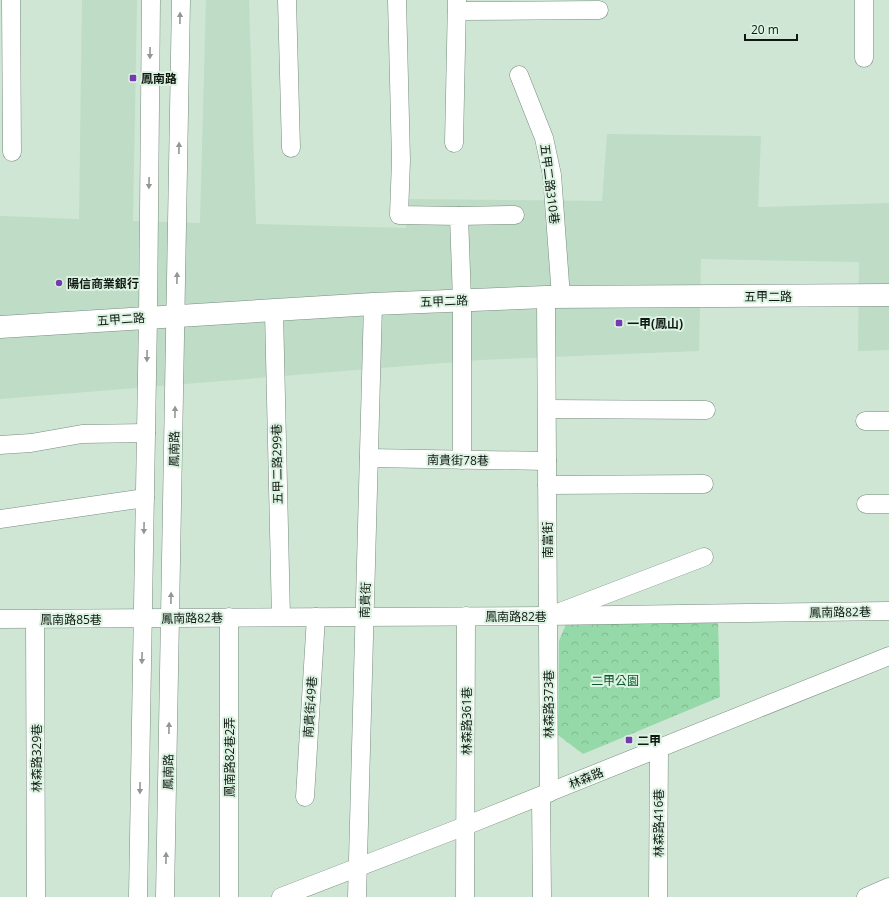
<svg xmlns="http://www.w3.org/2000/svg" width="889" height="897" viewBox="0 0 889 897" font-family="'Open Sans','Noto Sans TC',sans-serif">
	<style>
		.built { fill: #bedcc6 }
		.forest { fill: url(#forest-crowns) }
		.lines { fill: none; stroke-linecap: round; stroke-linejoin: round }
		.minor-casing { stroke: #788d7e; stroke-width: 19 }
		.major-casing { stroke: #788d7e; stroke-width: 23 }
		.minor { stroke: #fff; stroke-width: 18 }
		.major { stroke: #fff; stroke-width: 22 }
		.oneway { fill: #939794 }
		.poi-dot { fill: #763ab0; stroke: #dcf3e2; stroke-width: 1.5 }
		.labels { text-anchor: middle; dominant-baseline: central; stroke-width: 4; stroke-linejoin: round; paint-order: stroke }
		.poi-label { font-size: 12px; font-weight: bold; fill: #101812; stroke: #dcf3e2; text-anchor: start }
		.street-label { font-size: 12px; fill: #101812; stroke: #dcf3e2 }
		.park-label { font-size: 12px; fill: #0c562e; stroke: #dcf3e2 }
	</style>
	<defs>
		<pattern id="forest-crowns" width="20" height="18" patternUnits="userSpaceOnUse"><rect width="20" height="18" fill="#95d9a9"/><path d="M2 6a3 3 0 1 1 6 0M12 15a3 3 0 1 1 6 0" fill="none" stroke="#7fba90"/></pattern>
	</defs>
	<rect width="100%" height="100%" fill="#cfe6d5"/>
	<!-- built -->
	<polygon class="built" points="82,0 137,0 133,221 200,223 206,0 249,0 256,224 406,228 406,199 602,201 607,134 761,136 758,207 889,203 889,350 858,351 859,262 701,259 699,351 480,360 0,399 0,216 79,219"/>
	<!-- forest -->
	<polygon class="forest" points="718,621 720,697 583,754 558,735 559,641 566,624"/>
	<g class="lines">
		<defs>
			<g id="minor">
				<polyline points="11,0 12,152"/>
				<polyline points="287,0 291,148"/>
				<polyline points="397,0 401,160 399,215 459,216 462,300 462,460"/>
				<polyline points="864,0 864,58"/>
				<polyline points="457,11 599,10"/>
				<polyline points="519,75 544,138 552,175 561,297"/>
				<polyline points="454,143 457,0"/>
				<polyline points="459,216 515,215"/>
				<polyline points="546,297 549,793"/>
				<polyline points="274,311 281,617"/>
				<polyline points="547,409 706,410"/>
				<polyline points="865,421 889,421"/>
				<polyline points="0,445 31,443 82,434 146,433"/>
				<polyline points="369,458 547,461"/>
				<polyline points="547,485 704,484"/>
				<polyline points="866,504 889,504"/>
				<polyline points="0,519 145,498"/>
				<polyline points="560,612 704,557"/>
				<polyline points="0,619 548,616 889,611"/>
				<polyline points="35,619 36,897"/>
				<polyline points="541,796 542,897"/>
				<polyline points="305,797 316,617"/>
				<polyline points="138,897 148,317 151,0"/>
				<polyline points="165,897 181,0"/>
				<polyline points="229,897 229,617"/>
				<polyline points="281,897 465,826 889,656"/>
				<polyline points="357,897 373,304"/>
				<polyline points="465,897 466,616"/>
				<polyline points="658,897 659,749"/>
				<polyline points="866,897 889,887"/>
			</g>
			<polyline id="major" points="0,327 373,304 546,297 889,295"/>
		</defs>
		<!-- minor casing -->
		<use href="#minor" class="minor-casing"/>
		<!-- major casing -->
		<use href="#major" class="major-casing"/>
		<!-- minor -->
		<use href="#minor" class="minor"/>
		<!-- major -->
		<use href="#major" class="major"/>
	</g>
	<!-- one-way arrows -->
	<defs><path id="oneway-solid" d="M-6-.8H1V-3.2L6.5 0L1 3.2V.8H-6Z"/></defs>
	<g class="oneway">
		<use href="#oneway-solid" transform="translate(180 18) rotate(-89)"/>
		<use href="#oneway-solid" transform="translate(150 53) rotate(91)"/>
		<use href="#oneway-solid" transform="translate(179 148) rotate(-89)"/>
		<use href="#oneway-solid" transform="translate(149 183) rotate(91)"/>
		<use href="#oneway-solid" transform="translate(177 278) rotate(-89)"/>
		<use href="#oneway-solid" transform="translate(147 356) rotate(91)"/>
		<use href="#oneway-solid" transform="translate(175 412) rotate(-89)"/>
		<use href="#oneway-solid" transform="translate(144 528) rotate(91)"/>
		<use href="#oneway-solid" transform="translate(171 598) rotate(-89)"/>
		<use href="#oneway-solid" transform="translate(142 658) rotate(91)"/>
		<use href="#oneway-solid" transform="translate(169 728) rotate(-89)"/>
		<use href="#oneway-solid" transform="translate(140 788) rotate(91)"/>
		<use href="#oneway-solid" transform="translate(166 858) rotate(-89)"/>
	</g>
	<!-- markers -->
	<g class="poi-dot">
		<rect x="129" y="74" width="8" height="8" rx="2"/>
		<circle cx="59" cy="283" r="4"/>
		<rect x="615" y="319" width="8" height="8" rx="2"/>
		<rect x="625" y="736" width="8" height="8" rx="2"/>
	</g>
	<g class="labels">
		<!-- poi labels -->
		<g class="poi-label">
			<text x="141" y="78">鳳南路</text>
			<text x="67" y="283">陽信商業銀行</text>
			<text x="627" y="323">一甲(鳳山)</text>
			<text x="637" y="740">二甲</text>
		</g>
		<!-- street labels -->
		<g class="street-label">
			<text transform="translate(550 184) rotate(83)">五甲二路310巷</text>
			<text x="768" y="296">五甲二路</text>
			<text transform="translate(444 301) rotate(-2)">五甲二路</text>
			<text transform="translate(121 319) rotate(-4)">五甲二路</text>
			<text transform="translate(174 449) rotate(-89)">鳳南路</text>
			<text transform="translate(458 460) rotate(1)">南貴街78巷</text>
			<text transform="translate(277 464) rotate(-91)">五甲二路299巷</text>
			<text transform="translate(547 540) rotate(-90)">南富街</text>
			<text transform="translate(365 600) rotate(-88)">南貴街</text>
			<text transform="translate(840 612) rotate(-1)">鳳南路82巷</text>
			<text x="516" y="616">鳳南路82巷</text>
			<text transform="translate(192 618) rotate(-1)">鳳南路82巷</text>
			<text x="71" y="619">鳳南路85巷</text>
			<text transform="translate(548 704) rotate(-90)">林森路373巷</text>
			<text transform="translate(310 707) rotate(-86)">南貴街49巷</text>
			<text transform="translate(466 721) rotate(-90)">林森路361巷</text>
			<text transform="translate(229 757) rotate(-90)">鳳南路82巷2弄</text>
			<text transform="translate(36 758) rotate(-90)">林森路329巷</text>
			<text transform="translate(168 772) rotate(-89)">鳳南路</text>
			<text transform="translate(586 778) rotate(-22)">林森路</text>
			<text transform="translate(658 823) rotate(-90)">林森路416巷</text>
		</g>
		<!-- park labels -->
		<g class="park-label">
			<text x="615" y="680">二甲公園</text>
		</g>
	</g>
	<!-- scale -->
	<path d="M745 34v6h52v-6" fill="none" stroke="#101812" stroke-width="2"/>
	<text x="751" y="34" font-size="12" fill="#101812" stroke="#dcf3e2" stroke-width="3" paint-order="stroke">20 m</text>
</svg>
